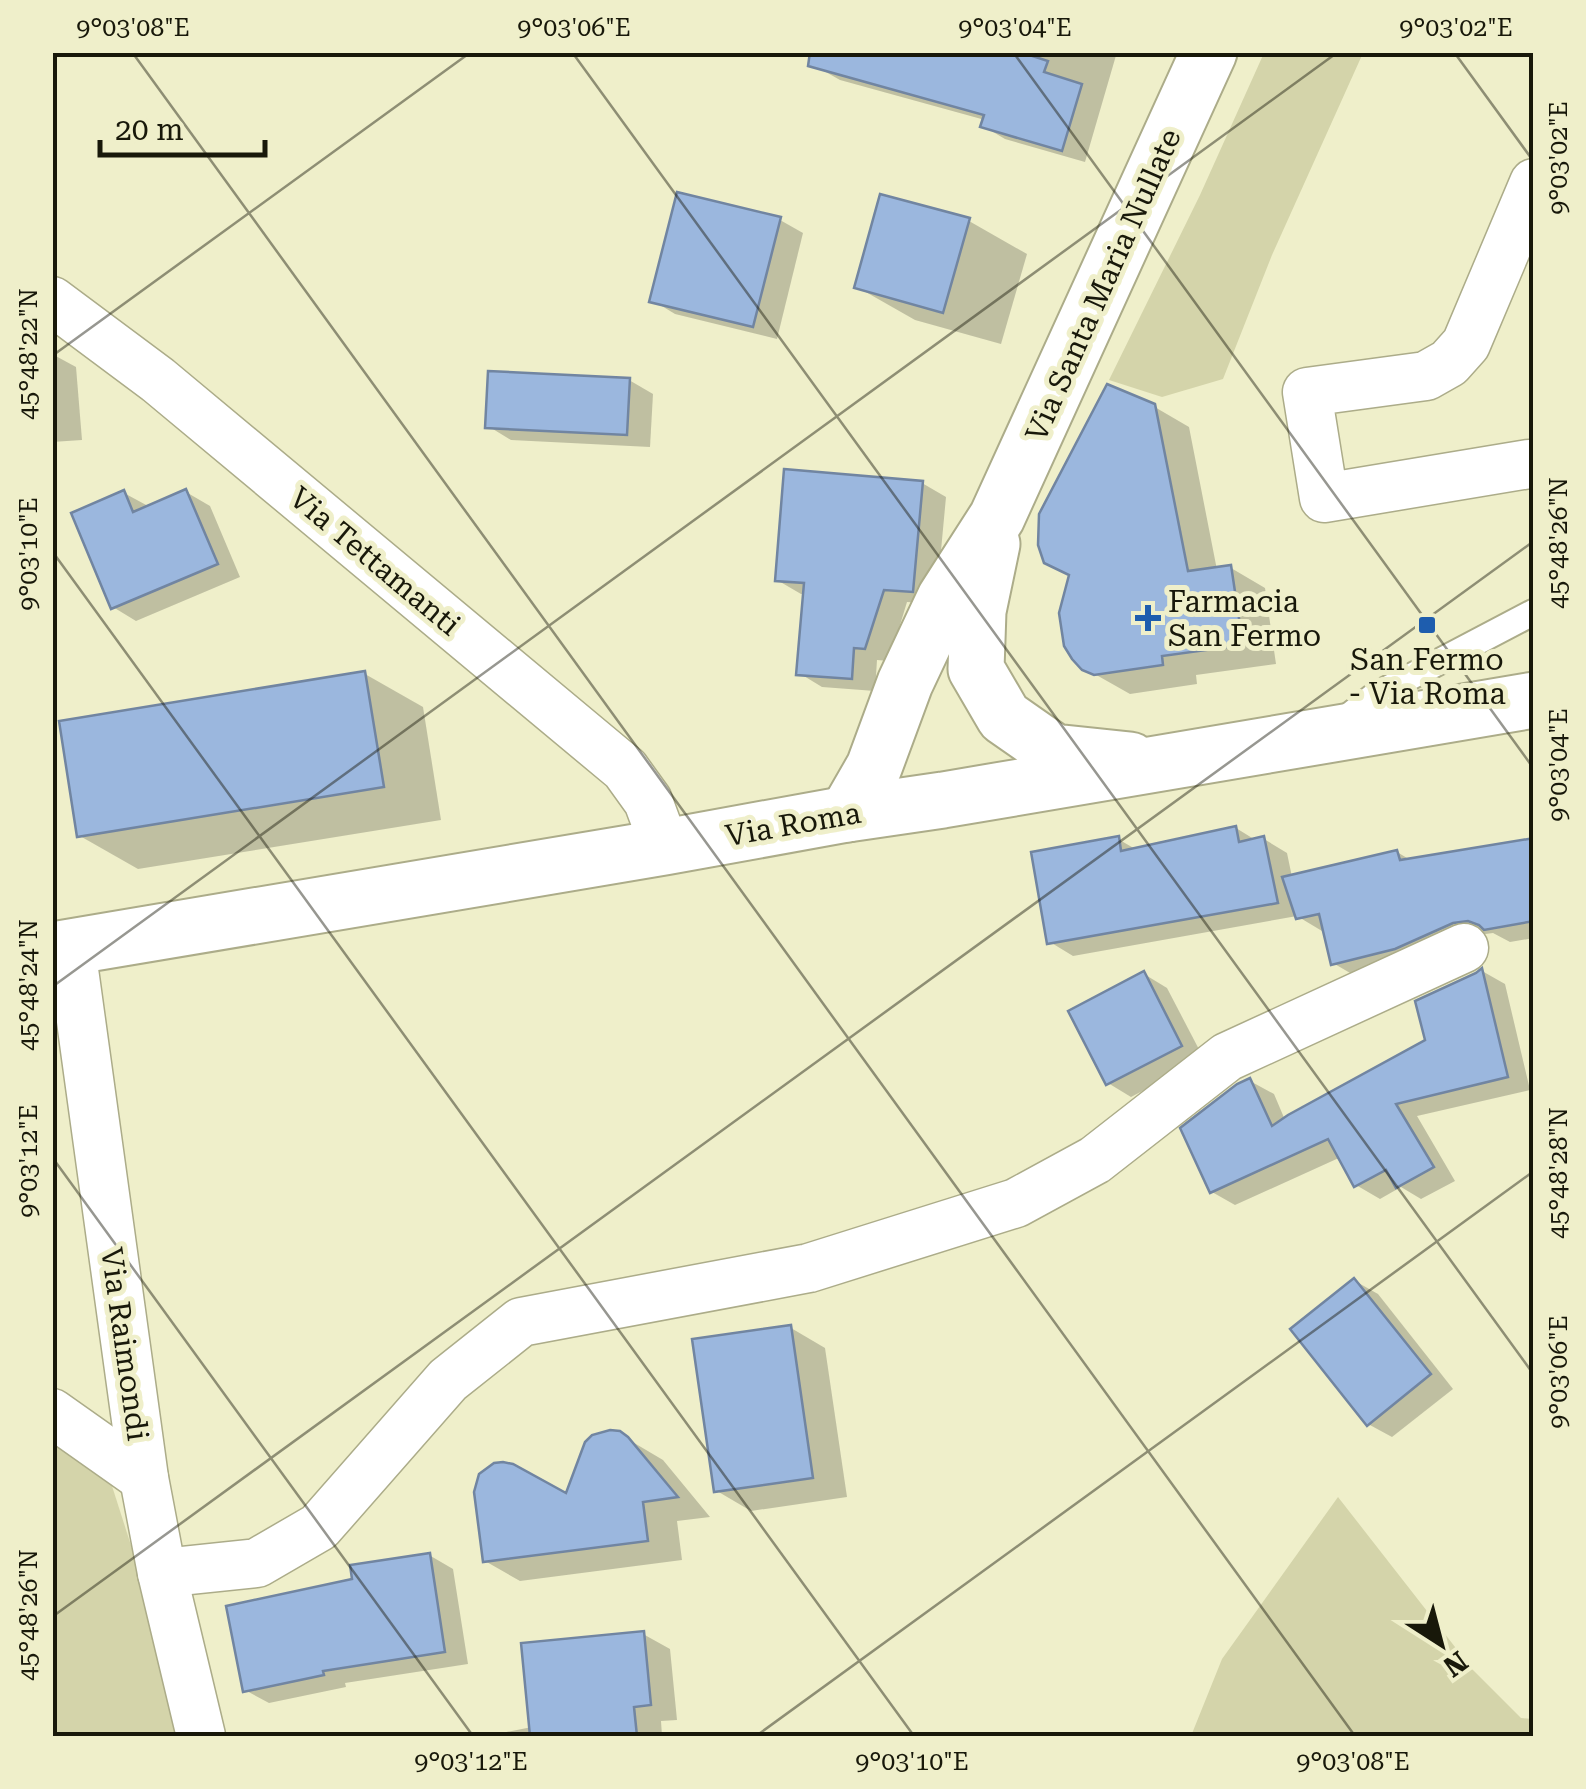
<svg xmlns="http://www.w3.org/2000/svg" width="1586" height="1789" viewBox="0 0 1586 1789" font-family="'Roboto Serif',serif">
	<style>
		.green { fill: #d4d4aa }
		.shadow { fill: #0003 }
		.building { fill: #9bb7de; stroke: #7185a1; stroke-width: 2.5 }
		.lines { fill: none; stroke-linecap: round; stroke-linejoin: round }
		.service-casing { stroke: #acac89; stroke-width: 29 }
		.minor-casing { stroke: #acac89; stroke-width: 51 }
		.tertiary-casing { stroke: #acac89; stroke-width: 59 }
		.secondary-casing { stroke: #acac89; stroke-width: 59 }
		.service { stroke: #fff; stroke-width: 25 }
		.minor { stroke: #fff; stroke-width: 48 }
		.tertiary { stroke: #fff; stroke-width: 55 }
		.secondary { stroke: #fff; stroke-width: 55 }
		.ticks { fill: none; stroke: #18180a; stroke-width: 2.5; stroke-opacity: 0.45 }
		.poi-dot { fill: #1e5dae; stroke: #efefca; stroke-width: 4 }
		.labels { text-anchor: middle; dominant-baseline: central; stroke-width: 10; stroke-linejoin: round; paint-order: stroke }
		.street-label { font-size: 30px; fill: #18180a; stroke: #efefca }
		.poi-label { font-size: 30px; fill: #18180a; stroke: #efefca; text-anchor: start }
		.neatline { fill: none; stroke: #18180a; stroke-width: 4 }
		.ticks-label { font-size: 25px; text-anchor: middle; fill: #18180a }
	</style>
	<rect width="100%" height="100%" fill="#efefca"/>
	<!-- green -->
	<g class="green">
		<polygon points="1264,53 1363,53 1272,255 1223,379 1162,397 1109,380 1200,195"/>
		<polygon points="52,1442 112,1486 192,1736 53,1736"/>
		<polygon points="1338,1497 1473,1670 1521,1718 1533,1719 1533,1736 1191,1736 1222,1659"/>
	</g>
	<!-- shadow -->
	<g class="shadow">
		<polygon points="821,52 1117,52 1085,162 1005,139 983,126 985,120 840,80 817,67"/>
		<polygon points="780,220 803,233 777,339 675,314 652,300"/>
		<polygon points="969,221 1027,254 1001,344 915,320 857,287"/>
		<polygon points="52,354 76,367 82,440 52,442"/>
		<polygon points="629,380 653,394 650,447 511,440 488,426"/>
		<polygon points="1153,406 1189,427 1217,570 1231,568 1265,588 1276,664 1196,675 1197,684 1130,694 1084,668"/>
		<polygon points="922,483 946,497 936,604 907,602 889,661 877,660 875,691 822,687 799,673 805,594 801,594 777,580"/>
		<polygon points="186,492 210,506 240,577 136,621 113,607 124,493 148,506"/>
		<polygon points="365,674 423,707 441,820 138,869 80,836"/>
		<polygon points="1236,828 1257,841 1264,839 1287,853 1292,877 1397,852 1412,861 1533,840 1534,938 1510,942 1493,933 1478,935 1357,977 1333,963 1325,930 1322,931 1297,916 1073,956 1050,942 1118,839 1137,850"/>
		<polygon points="1482,971 1505,984 1530,1090 1417,1116 1455,1181 1421,1199 1401,1187 1380,1199 1356,1185 1341,1157 1235,1205 1212,1192 1250,1081 1274,1094 1285,1120 1428,1042"/>
		<polygon points="1144,974 1167,988 1204,1059 1131,1097 1108,1083"/>
		<polygon points="1355,1281 1378,1294 1453,1389 1392,1437 1368,1424"/>
		<polygon points="791,1328 825,1348 847,1497 751,1511 717,1491"/>
		<polygon points="619,1434 663,1460 710,1517 677,1521 682,1560 520,1581 485,1561 567,1497"/>
		<polygon points="429,1555 453,1569 468,1664 345,1683 346,1687 269,1703 245,1690 355,1581"/>
		<polygon points="643,1634 670,1649 677,1720 661,1721 662,1736 486,1736 532,1727"/>
	</g>
	<!-- building -->
	<g class="building">
		<polygon points="810,52 1020,52 1048,61 1044,72 1082,84 1062,151 980,127 984,115 808,66"/>
		<polygon points="677,192 781,217 753,327 649,302"/>
		<polygon points="880,194 970,218 943,313 854,288"/>
		<polygon points="488,371 630,378 627,435 485,428"/>
		<polygon points="1107,384 1155,404 1188,571 1231,565 1243,645 1162,656 1163,665 1094,675 1082,670 1072,659 1064,646 1059,613 1069,575 1044,563 1038,545 1039,514"/>
		<polygon points="784,469 923,481 913,592 884,590 865,649 854,648 852,679 796,675 804,583 775,581"/>
		<polygon points="186,489 218,564 111,609 71,513 124,490 133,512"/>
		<polygon points="365,671 384,787 77,837 59,721"/>
		<polygon points="1236,826 1239,842 1264,836 1278,903 1047,944 1031,852 1119,836 1121,851"/>
		<polygon points="1534,838 1534,921 1484,930 1479,925 1468,921 1453,923 1395,949 1331,965 1319,914 1296,919 1282,877 1397,850 1400,860"/>
		<polygon points="1482,968 1508,1077 1396,1104 1434,1167 1396,1188 1386,1170 1354,1187 1328,1139 1210,1193 1180,1128 1237,1084 1250,1078 1272,1126 1288,1115 1425,1040 1415,1001 1476,973"/>
		<polygon points="1144,971 1182,1046 1106,1085 1068,1011"/>
		<polygon points="1354,1278 1431,1374 1367,1426 1290,1329"/>
		<polygon points="791,1325 813,1478 714,1492 692,1339"/>
		<polygon points="610,1430 620,1431 628,1437 678,1497 643,1502 648,1541 483,1562 474,1492 479,1474 494,1463 503,1462 513,1464 566,1493 585,1442 592,1435"/>
		<polygon points="430,1553 445,1652 323,1671 324,1675 243,1692 226,1606 352,1579 350,1565"/>
		<polygon points="644,1631 651,1705 634,1707 637,1736 530,1736 521,1643"/>
	</g>
	<g class="lines">
		<defs>
			<polyline id="service" points="1345,719 1374,696 1534,612"/>
			<g id="minor">
				<polyline points="1534,183 1466,344 1449,363 1426,376 1307,392 1324,498 1529,464 1534,465"/>
				<polyline points="52,301 158,380 625,769 648,801 665,847"/>
				<polyline points="71,948 144,1478 162,1573 201,1736"/>
				<polyline points="52,1413 144,1478"/>
				<polyline points="162,1573 257,1563 319,1527 448,1380 521,1322 809,1268 1016,1203 1095,1160 1227,1057 1464,948"/>
			</g>
			<g id="tertiary">
				<polyline points="992,544 978,611 976,669 1004,717 1054,752 1130,760"/>
				<polyline points="847,814 874,767 905,683 945,598 997,517 1209,52"/>
			</g>
			<polyline id="secondary" points="52,950 665,847 847,814 943,800 1534,700"/>
		</defs>
		<!-- service casing -->
		<use href="#service" class="service-casing"/>
		<!-- minor casing -->
		<use href="#minor" class="minor-casing"/>
		<!-- tertiary casing -->
		<use href="#tertiary" class="tertiary-casing"/>
		<!-- secondary casing -->
		<use href="#secondary" class="secondary-casing"/>
		<!-- service -->
		<use href="#service" class="service"/>
		<!-- minor -->
		<use href="#minor" class="minor"/>
		<!-- tertiary -->
		<use href="#tertiary" class="tertiary"/>
		<!-- secondary -->
		<use href="#secondary" class="secondary"/>
	</g>
	<!-- ticks -->
	<path class="ticks" d="M132,52L1355,1736M572,52L1534,1375M1013,52L1534,769M1454,52L1534,162M52,356L471,52M52,551L914,1736M52,987L1338,52M52,1157L473,1736M52,1617L1534,541M756,1736L1534,1171"/>
	<!-- markers -->
	<g class="poi-dot">
		<path d="M1143 603h10v10h10v10h-10v10h-10v-10h-10v-10h10z"/>
		<rect x="1417" y="615" width="20" height="20" rx="5"/>
	</g>
	<g class="labels">
		<!-- street labels -->
		<g class="street-label">
			<text transform="translate(1103 285) rotate(-66)">Via Santa Maria Nullate</text>
			<text transform="translate(375 561) rotate(40)">Via Tettamanti</text>
			<text transform="translate(793 824) rotate(-10)">Via Roma</text>
			<text transform="translate(125 1344) rotate(82)">Via Raimondi</text>
		</g>
		<!-- poi labels -->
		<g class="poi-label">
			<text x="1168" y="601">Farmacia<tspan x="1168" dy="34">San Fermo</tspan></text>
			<text x="1427" y="659" text-anchor="middle">San Fermo<tspan x="1427" dy="34">- Via Roma</tspan></text>
		</g>
	</g>
	<!-- border -->
	<rect width="1586" height="1789" fill="none" stroke="#efefca" stroke-width="110"/>
	<!-- north arrow -->
	<g transform="translate(1441 1644) rotate(144)" stroke="#efefca" stroke-width="8" paint-order="stroke">
	<path d="M0-8L18 38L0 25L-18 38Z" fill="#18180a"/>
	<text y="-15" font-size="28" font-weight="bold" text-anchor="middle" fill="#18180a">N</text>
	</g>
	<!-- scale -->
	<path d="M100 140v15h165v-15" fill="none" stroke="#18180a" stroke-width="5"/>
	<text x="115" y="140" font-size="30" fill="#18180a" stroke="#efefca" stroke-width="8" paint-order="stroke">20 m</text>
	<rect x="55" y="55" width="1476" height="1679" class="neatline"/>
	<g class="ticks-label">
		<text x="133" y="36">9°03'08"E</text>
		<text x="574" y="36">9°03'06"E</text>
		<text x="1015" y="36">9°03'04"E</text>
		<text x="1456" y="36">9°03'02"E</text>
		<text transform="translate(1558 158) rotate(-90)" y="9">9°03'02"E</text>
		<text transform="translate(28 354) rotate(-90)" y="9">45°48'22"N</text>
		<text transform="translate(1558 543) rotate(-90)" y="9">45°48'26"N</text>
		<text transform="translate(28 554) rotate(-90)" y="9">9°03'10"E</text>
		<text transform="translate(1558 765) rotate(-90)" y="9">9°03'04"E</text>
		<text transform="translate(28 985) rotate(-90)" y="9">45°48'24"N</text>
		<text transform="translate(28 1161) rotate(-90)" y="9">9°03'12"E</text>
		<text transform="translate(1558 1173) rotate(-90)" y="9">45°48'28"N</text>
		<text transform="translate(1558 1372) rotate(-90)" y="9">9°03'06"E</text>
		<text transform="translate(28 1615) rotate(-90)" y="9">45°48'26"N</text>
		<text x="471" y="1770">9°03'12"E</text>
		<text x="912" y="1770">9°03'10"E</text>
		<text x="1353" y="1770">9°03'08"E</text>
	</g>
</svg>
